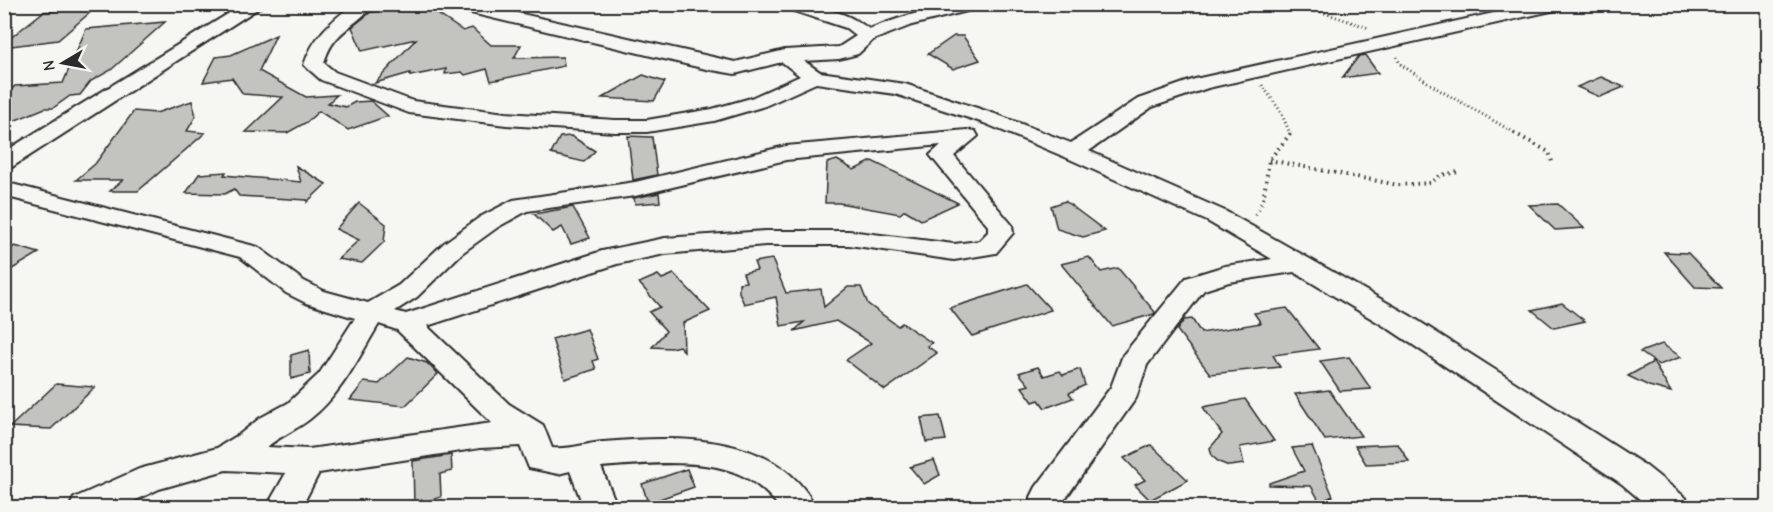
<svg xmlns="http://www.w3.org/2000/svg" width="1773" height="512" viewBox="0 0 1773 512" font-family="'Comic Neue',sans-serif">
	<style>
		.building { fill: #c3c3c0; stroke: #2b2b2b; stroke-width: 1.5 }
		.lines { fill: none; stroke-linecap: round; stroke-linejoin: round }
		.minor-casing { stroke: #2b2b2b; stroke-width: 4 }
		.path-far1 { stroke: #2b2b2b; stroke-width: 3; stroke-dasharray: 1 3; stroke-linecap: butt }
		.path { stroke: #2b2b2b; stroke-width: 4; stroke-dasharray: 1.5 4.5; stroke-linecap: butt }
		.minor { fill: #f6f6f2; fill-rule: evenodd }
	</style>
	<rect width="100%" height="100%" fill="#f6f6f2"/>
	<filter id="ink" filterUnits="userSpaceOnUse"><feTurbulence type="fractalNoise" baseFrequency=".0167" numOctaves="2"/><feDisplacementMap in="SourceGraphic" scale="12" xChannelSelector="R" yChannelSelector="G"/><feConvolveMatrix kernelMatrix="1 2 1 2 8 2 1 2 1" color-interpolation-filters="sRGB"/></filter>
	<g filter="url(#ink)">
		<!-- building -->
		<g class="building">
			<polygon points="100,4 58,40 4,47 4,43 43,12 55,11 62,6"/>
			<polygon points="383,11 433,11 463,31 472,28 491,45 521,45 514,58 563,57 564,66 491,81 487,69 465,75 462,72 445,74 446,69 410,76 410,73 375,83 416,39 362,51 352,27 371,12"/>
			<polygon points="165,22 111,70 91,81 80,95 70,96 53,108 45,108 4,125 4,96 15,86 63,83 86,29"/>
			<polygon points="276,35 259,71 306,97 337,95 328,103 346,107 355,102 371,101 388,116 348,130 319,111 307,122 287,133 246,132 283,97 243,94 232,78 203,82 216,57 231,55"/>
			<polygon points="954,36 963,36 980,60 953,69 928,54"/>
			<polygon points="1365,55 1378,73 1342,78 1359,56"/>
			<polygon points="643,75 665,82 654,101 602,98"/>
			<polygon points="1601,77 1624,87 1600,97 1577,87"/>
			<polygon points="192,101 196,116 187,131 205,133 138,191 110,191 123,180 76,180 95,164 134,111 156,113"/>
			<polygon points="571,136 595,151 584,162 551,154 560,137"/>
			<polygon points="628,136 652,137 657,175 633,180"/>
			<polygon points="837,160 854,170 872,161 958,203 921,220 905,210 900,214 839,203 825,203 827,163"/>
			<polygon points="296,166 326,184 307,202 307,200 239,196 234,189 225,194 186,193 199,174 226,172 224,175 301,182"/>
			<polygon points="659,193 660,202 635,204 634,198"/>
			<polygon points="1065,201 1105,231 1083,237 1057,229 1051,206"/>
			<polygon points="359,203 386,224 384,242 362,263 338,259 359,240 336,229"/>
			<polygon points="1558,204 1584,228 1555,230 1529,205"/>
			<polygon points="573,207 590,238 571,244 562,227 553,232 534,214"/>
			<polygon points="15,246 39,253 4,274 4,252"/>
			<polygon points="1664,252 1688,253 1721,288 1695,287"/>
			<polygon points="1089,257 1101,272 1118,268 1155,312 1154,314 1112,326 1061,264"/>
			<polygon points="772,259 786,293 821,289 824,307 848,287 861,287 868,304 898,326 902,323 932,343 927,346 937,353 885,390 846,360 871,343 836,321 794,331 804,322 781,326 776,297 744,304 739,292 739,283 746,282 743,273 757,270 754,262"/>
			<polygon points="674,274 710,311 683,323 684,351 679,346 671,348 652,347 666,331 649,312 660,307 639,283 658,275 662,279"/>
			<polygon points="1027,284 1051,310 972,336 950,308"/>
			<polygon points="1562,303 1585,321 1554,328 1532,310"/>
			<polygon points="1287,308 1319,349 1273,355 1280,367 1210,374 1177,330 1184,320 1192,319 1201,333 1261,323 1254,313"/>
			<polygon points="587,329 598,359 593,361 596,369 565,379 552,339"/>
			<polygon points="1662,344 1681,357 1659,365 1640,352"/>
			<polygon points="309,350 310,374 291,379 291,355"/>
			<polygon points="408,357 427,363 438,374 405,406 350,400 364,382 379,384"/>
			<polygon points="1349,357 1371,389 1340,391 1320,361"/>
			<polygon points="1653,362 1671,392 1649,386 1628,376"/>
			<polygon points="1038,367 1044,376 1060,371 1063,375 1080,369 1085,385 1069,393 1073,398 1045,408 1039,400 1033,402 1022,387 1029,385 1019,373"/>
			<polygon points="56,384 95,387 51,429 10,427"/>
			<polygon points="1329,390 1361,436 1325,440 1295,394"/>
			<polygon points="1245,399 1274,441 1240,447 1244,464 1229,466 1219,462 1212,456 1210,448 1222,434 1203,407"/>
			<polygon points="940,416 946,440 926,442 921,418"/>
			<polygon points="1398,444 1409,462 1366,464 1355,446"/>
			<polygon points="1151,445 1188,480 1150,500 1135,485 1145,480 1124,458"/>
			<polygon points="1312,446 1333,496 1320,502 1311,486 1269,485 1269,483 1304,471 1292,448"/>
			<polygon points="451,455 452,471 440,474 441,497 414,505 413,461"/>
			<polygon points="934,460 940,475 924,484 910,467"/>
			<polygon points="687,469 694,487 648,503 642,484"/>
		</g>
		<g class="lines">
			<defs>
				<g id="minor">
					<polygon points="244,4 265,4 12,167 4,169 4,152"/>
					<path d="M354,4H374C355,28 333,30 324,63L335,72L413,101L506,113L615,120H647L712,109L751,98L800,76L782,62L735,74L706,69L454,9L446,4H478L735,62L785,50L839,47L856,36L846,28L785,8L783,4C812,4 845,10 869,29C906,15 942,4 981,4L979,8L912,25L873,40L858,54L839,59L804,61L820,72L905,84L998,115L1071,143L1138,99L1195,79L1534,4H1568L1560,9L1208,88L1152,107L1089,151L1225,211L1409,315L1646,466L1686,498L1691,508H1650L1622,484L1389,329L1294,272L1229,282L1204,290L1147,365L1136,398L1065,499V508H1031V497L1036,487L1111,387L1123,355L1186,278L1225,266L1272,259L1207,221L1065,157L984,123L895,94L816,83L765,106L714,121L647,132H615L506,125L409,113L321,80L304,65C313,37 331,21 354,4Z"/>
					<path d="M967,130L975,131L978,136L954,156L1012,225L1013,233L996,253L954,260L849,245H765L665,254L617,264L427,326L509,404L543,425L552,448C569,450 587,443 603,442C676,436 777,431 816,508H780C769,494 756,482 741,475C704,457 641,464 601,467L618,508H584L570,471L558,474L529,468L520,446L480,448L319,473L301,508H266L286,473L226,470L159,489L120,508H69L74,498L139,469L217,448L240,434L260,418L288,403L319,374L355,318L306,303L286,293L240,257L4,196V182L258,247L304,281L324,291L368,303L399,285L444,243L480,217L513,200L635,182L786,146ZM941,145L930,155L988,226V232L979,241L954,244L849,231H765L665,238L602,251L406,314L395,311L417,297L462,253L498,227L527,211L635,196L786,160ZM379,324L397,330L492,423L309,449L267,447C280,436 296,430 310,419C341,395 359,357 379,324Z"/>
				</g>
			</defs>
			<!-- minor casing -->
			<use href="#minor" class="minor-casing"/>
			<!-- path-far1 -->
			<g class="path-far1">
				<polyline points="1298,4 1369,28"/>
				<polyline points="1397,57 1400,64 1441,91 1517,134"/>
				<polyline points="1262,85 1281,112 1290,134"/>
			</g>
			<!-- path -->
			<g class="path">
				<polyline points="1514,133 1549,152 1553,165"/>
				<polyline points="1269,160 1398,185 1431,183 1441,175 1458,172"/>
				<polyline points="1255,215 1263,201 1269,160 1291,133"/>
			</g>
			<!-- minor -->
			<use href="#minor" class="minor"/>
		</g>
	</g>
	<!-- margin -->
	<rect width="1773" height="512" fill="none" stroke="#f6f6f2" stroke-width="24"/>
	<rect x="12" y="12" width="1749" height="488" fill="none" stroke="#2b2b2b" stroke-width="2" filter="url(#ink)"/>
	<!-- north arrow -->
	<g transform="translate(63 63) rotate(260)" stroke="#f6f6f2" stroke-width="4.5" paint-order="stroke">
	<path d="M0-4.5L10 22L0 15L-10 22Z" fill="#2b2b2b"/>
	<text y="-9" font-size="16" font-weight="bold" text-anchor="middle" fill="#2b2b2b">N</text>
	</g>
</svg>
